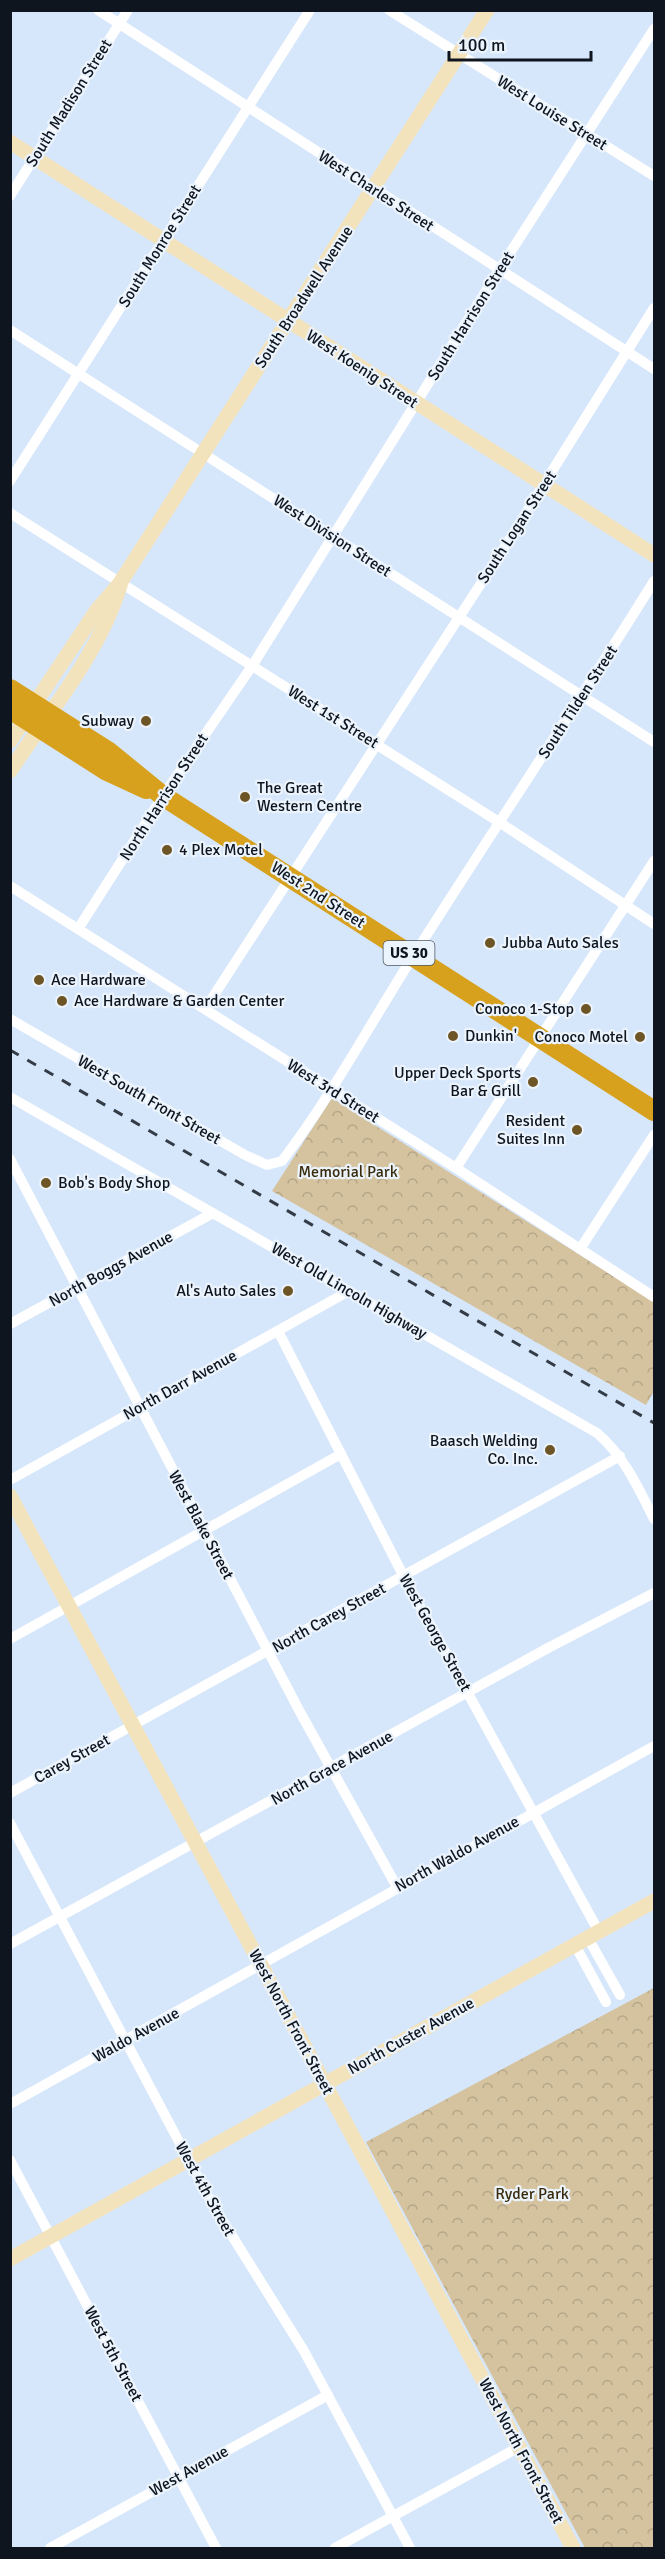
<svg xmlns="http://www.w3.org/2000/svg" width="665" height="2559" viewBox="0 0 665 2559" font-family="Signika,sans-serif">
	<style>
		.park { fill: url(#park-crowns) }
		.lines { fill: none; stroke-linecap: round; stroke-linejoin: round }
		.street { stroke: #fff; stroke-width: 10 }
		.secondary { stroke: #f3e3bc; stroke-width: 15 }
		.highway { stroke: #d7a11e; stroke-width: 20 }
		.rail { stroke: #323b46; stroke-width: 3; stroke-dasharray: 10 10; stroke-linecap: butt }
		.poi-dot { fill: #6d5526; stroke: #ebf3fd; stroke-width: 2 }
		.labels { text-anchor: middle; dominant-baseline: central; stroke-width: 4.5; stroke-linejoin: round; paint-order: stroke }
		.shield { fill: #ebf3fd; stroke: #505861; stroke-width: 1.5 }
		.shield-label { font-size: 15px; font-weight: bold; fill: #0e151e }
		.street-label { font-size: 16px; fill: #0e151e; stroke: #ebf3fd }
		.poi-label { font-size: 16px; fill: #0e151e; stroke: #ebf3fd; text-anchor: end }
		.park-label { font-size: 16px; fill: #382a0b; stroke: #ebf3fd }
	</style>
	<defs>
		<pattern id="park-crowns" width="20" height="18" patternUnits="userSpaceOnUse" patternTransform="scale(1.5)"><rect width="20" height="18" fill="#d5c29e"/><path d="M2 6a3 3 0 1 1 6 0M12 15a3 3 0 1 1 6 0" fill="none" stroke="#b6a688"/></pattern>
	</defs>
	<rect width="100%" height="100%" fill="#d7e7fb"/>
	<!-- park -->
	<g class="park">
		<polygon points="332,1098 654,1302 654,1391 646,1405 272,1191"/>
		<polygon points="654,1988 654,2548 585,2548 366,2142"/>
	</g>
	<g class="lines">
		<!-- street -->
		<g class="street">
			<polyline points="98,10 654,369"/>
			<polyline points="389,10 654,176"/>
			<polyline points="10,196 128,10"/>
			<polyline points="10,330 654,742"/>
			<polyline points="10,481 310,10"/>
			<polyline points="10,513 499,822 654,924"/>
			<polyline points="10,886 456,1168 654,1297"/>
			<polyline points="78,929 163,796 252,666 499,270 654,29"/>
			<polyline points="205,1009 504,548 654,308"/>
			<path d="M10,1019L245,1155L267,1165L282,1161C331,1097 370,1024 414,955C493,830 576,707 654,581"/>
			<path d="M10,1097L597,1433C624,1456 638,1487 654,1519"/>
			<polyline points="10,1159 300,1712 397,1887"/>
			<polyline points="456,1168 654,861"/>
			<polyline points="580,1249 654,1135"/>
			<polyline points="10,1324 213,1213"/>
			<polyline points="278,1331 404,1577 599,1932"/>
			<polyline points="10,1480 349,1291"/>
			<polyline points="10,1639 341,1454"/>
			<polyline points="10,1793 620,1456"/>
			<polyline points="10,1823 211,2202 304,2351 410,2548"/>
			<polyline points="588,1938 620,1995"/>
			<polyline points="10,1944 548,1648 654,1593"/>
			<polyline points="575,1945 606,2002"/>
			<polyline points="10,2104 654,1746"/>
			<polyline points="10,2160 216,2548"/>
			<polyline points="50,2548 328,2395"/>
			<polyline points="335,2548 519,2447"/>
		</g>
		<!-- secondary -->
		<g class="secondary">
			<polyline points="10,142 654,555"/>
			<polyline points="10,741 97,610 120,583 487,10"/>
			<path d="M10,771C49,712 99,654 120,586"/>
			<polyline points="10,1496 573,2548"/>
			<polyline points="10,2259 654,1901"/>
		</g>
		<!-- highway -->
		<g class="highway">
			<polyline points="10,689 109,752 163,796 654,1111"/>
			<polyline points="10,709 107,771 146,789"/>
		</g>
		<!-- rail -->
		<polyline class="rail" points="10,1050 654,1423"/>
	</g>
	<!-- markers -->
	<g class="poi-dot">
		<circle cx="146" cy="721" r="6"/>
		<circle cx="245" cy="797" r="6"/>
		<circle cx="167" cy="850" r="6"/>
		<circle cx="490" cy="943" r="6"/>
		<circle cx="39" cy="980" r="6"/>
		<circle cx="62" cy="1001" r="6"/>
		<circle cx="586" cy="1009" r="6"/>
		<circle cx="453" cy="1036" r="6"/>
		<circle cx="640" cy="1037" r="6"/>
		<circle cx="533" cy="1082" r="6"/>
		<circle cx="577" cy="1130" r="6"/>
		<circle cx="46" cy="1183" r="6"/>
		<circle cx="288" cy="1291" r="6"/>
		<circle cx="550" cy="1450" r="6"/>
	</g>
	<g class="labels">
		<!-- shield labels -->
		<rect class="shield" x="383.5" y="941" width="51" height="24" rx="4.5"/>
		<g class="shield-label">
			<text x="409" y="953">US 30</text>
		</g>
		<!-- street labels -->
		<g class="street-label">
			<text transform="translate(69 103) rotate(-58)">South Madison Street</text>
			<text transform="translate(552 113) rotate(32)">West Louise Street</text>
			<text transform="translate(376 191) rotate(33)">West Charles Street</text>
			<text transform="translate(160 246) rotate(-58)">South Monroe Street</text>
			<text transform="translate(304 297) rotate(-57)">South Broadwell Avenue</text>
			<text transform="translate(471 316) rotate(-58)">South Harrison Street</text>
			<text transform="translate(362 369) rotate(33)">West Koenig Street</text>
			<text transform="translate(517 527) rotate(-57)">South Logan Street</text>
			<text transform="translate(332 536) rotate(33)">West Division Street</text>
			<text transform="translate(578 702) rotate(-57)">South Tilden Street</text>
			<text transform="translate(333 717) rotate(32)">West 1st Street</text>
			<text transform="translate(164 797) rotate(-57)">North Harrison Street</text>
			<text transform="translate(318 895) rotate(33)">West 2nd Street</text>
			<text transform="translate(333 1091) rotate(32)">West 3rd Street</text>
			<text transform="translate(149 1100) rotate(30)">West South Front Street</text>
			<text transform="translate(111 1269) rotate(-29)">North Boggs Avenue</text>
			<text transform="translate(349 1291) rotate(30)">West Old Lincoln Highway</text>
			<text transform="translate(180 1385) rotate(-29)">North Darr Avenue</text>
			<text transform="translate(201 1525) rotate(62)">West Blake Street</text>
			<text transform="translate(329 1618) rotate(-29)">North Carey Street</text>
			<text transform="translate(435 1633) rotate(61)">West George Street</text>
			<text transform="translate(72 1759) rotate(-29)">Carey Street</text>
			<text transform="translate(332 1768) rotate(-29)">North Grace Avenue</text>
			<text transform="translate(457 1854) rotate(-29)">North Waldo Avenue</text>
			<text transform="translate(291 2022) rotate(62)">West North Front Street</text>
			<text transform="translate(136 2035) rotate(-29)">Waldo Avenue</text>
			<text transform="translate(411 2036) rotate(-29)">North Custer Avenue</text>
			<text transform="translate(205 2189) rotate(61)">West 4th Street</text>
			<text transform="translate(113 2354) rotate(62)">West 5th Street</text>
			<text transform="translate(521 2451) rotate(62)">West North Front Street</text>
			<text transform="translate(189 2471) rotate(-29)">West Avenue</text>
		</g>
		<!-- poi labels -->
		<g class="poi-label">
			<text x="134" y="721">Subway</text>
			<text x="257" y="788" text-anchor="start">The Great<tspan x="257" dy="18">Western Centre</tspan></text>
			<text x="179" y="850" text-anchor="start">4 Plex Motel</text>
			<text x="502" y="943" text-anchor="start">Jubba Auto Sales</text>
			<text x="51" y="980" text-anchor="start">Ace Hardware</text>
			<text x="74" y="1001" text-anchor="start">Ace Hardware &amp; Garden Center</text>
			<text x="574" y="1009">Conoco 1-Stop</text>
			<text x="465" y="1036" text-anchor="start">Dunkin'</text>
			<text x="628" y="1037">Conoco Motel</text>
			<text x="521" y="1073">Upper Deck Sports<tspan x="521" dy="18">Bar &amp; Grill</tspan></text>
			<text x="565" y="1121">Resident<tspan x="565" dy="18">Suites Inn</tspan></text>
			<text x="58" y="1183" text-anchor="start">Bob's Body Shop</text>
			<text x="276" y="1291">Al's Auto Sales</text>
			<text x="538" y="1441">Baasch Welding<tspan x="538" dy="18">Co. Inc.</tspan></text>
		</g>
		<!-- park labels -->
		<g class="park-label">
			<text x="348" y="1172">Memorial Park</text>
			<text x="532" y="2194">Ryder Park</text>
		</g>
	</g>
	<!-- border -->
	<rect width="665" height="2559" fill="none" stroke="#0e151e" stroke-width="24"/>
	<!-- scale -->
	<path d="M449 51v9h142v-9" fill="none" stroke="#0e151e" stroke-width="3"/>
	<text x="458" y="51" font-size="18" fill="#0e151e" stroke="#ebf3fd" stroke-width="4.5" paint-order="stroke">100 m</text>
</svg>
